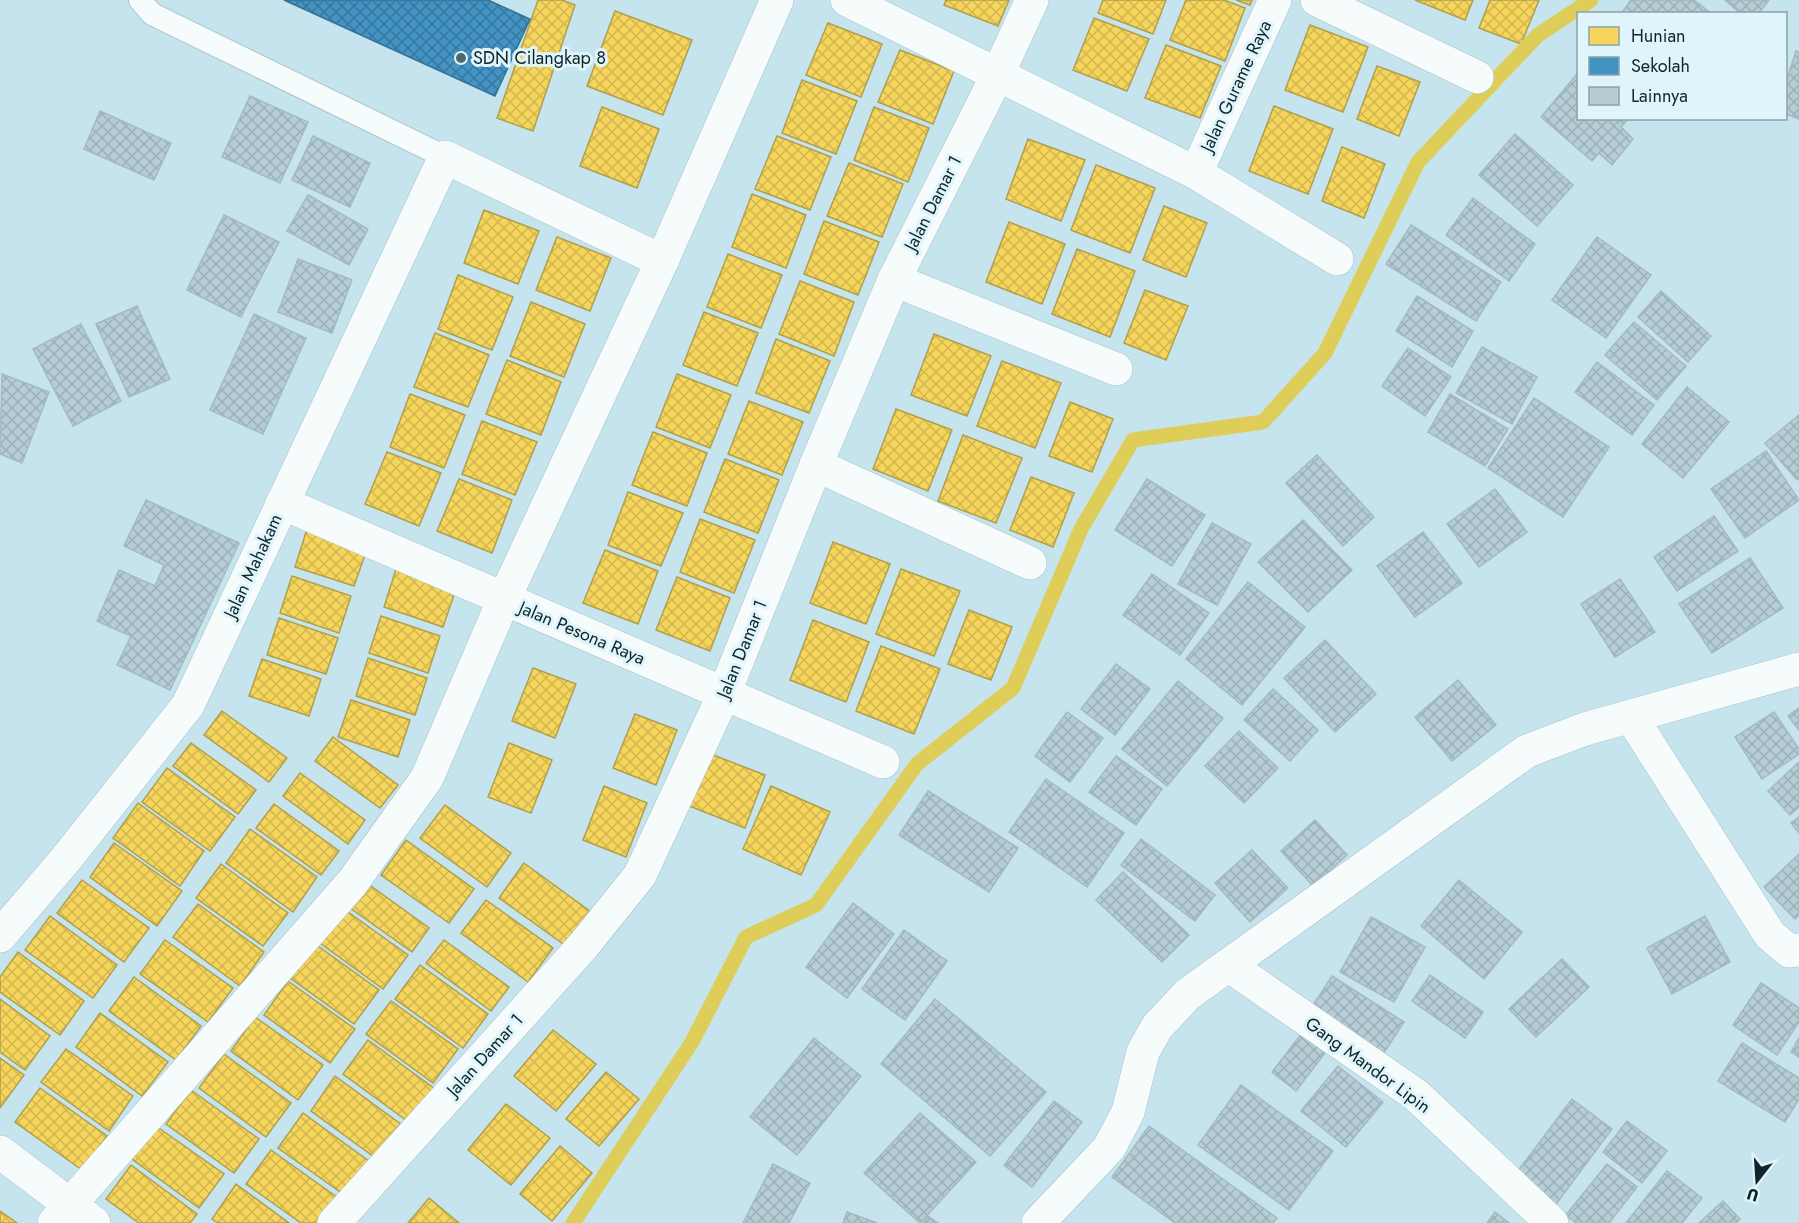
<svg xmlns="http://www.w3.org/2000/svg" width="1799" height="1223" viewBox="0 0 1799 1223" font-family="Jost,sans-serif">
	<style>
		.homes { fill: url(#homes-cross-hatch); stroke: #b0a04d; stroke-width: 1.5 }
		.schools { fill: url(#schools-cross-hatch); stroke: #337295; stroke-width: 1.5 }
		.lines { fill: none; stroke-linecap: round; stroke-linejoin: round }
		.stream { stroke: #dece59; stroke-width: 15 }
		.building { fill: url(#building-cross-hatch); stroke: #a3bac3; stroke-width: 1.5 }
		.lane-casing { stroke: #a8c1c7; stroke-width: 24 }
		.street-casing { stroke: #a8c1c7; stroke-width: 34 }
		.lane { stroke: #f6fbfc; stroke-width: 22 }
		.street { stroke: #f6fbfc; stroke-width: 33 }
		.poi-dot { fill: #4e686e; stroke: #dff5fb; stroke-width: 2 }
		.labels { text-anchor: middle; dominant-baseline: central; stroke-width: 6; stroke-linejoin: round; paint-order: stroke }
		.poi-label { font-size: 18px; fill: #0e252a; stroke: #dff5fb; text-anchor: start }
		.street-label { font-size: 18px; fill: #0e252a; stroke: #dff5fb }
	</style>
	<defs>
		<pattern id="homes-cross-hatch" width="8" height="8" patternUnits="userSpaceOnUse" patternTransform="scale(1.5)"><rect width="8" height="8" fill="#f6d55c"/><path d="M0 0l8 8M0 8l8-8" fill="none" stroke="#d2b750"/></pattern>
		<pattern id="schools-cross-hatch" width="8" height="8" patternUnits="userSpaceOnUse" patternTransform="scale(1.5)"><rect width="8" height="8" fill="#4393c3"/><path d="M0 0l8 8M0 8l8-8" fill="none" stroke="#36789f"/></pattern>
		<pattern id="building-cross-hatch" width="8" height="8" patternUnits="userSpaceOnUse" patternTransform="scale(1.5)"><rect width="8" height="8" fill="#b6cdd6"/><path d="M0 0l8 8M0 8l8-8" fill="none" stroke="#9bb0b8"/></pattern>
	</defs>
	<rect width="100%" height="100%" fill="#c5e4ed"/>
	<!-- homes -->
	<g class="homes">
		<polygon points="538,0 562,0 575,5 533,131 497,118"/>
		<polygon points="946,0 1009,0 998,26 944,5"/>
		<polygon points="1103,0 1166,0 1153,34 1098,13"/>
		<polygon points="1186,0 1224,0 1245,8 1225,61 1170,40"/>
		<polygon points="1236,0 1252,0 1250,5"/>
		<polygon points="1415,0 1473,0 1465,20"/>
		<polygon points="1490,0 1539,0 1521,44 1479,28"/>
		<polygon points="615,11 692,40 663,115 587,86"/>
		<polygon points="1094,18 1149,39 1127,91 1073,70"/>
		<polygon points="828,23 882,44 861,97 806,75"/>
		<polygon points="1310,25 1368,47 1343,112 1285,90"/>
		<polygon points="1166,45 1221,66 1200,118 1145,98"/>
		<polygon points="900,50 954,71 933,124 878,102"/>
		<polygon points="1377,66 1420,82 1399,136 1357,119"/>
		<polygon points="802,80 857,101 836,154 782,133"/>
		<polygon points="1274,106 1333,129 1308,194 1249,171"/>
		<polygon points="602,107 659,129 637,188 580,166"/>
		<polygon points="874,107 929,128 908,182 854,160"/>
		<polygon points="777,136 831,157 810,210 755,189"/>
		<polygon points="1028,139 1085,160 1061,221 1006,199"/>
		<polygon points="1342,147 1385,164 1364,218 1322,201"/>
		<polygon points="849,163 903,184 882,237 827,216"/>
		<polygon points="1096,165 1155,188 1130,253 1071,230"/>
		<polygon points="752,194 806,215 786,268 732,247"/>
		<polygon points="1164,206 1207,223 1186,277 1143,260"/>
		<polygon points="484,210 539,231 518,284 464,263"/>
		<polygon points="824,221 879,242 858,295 804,274"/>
		<polygon points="1009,222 1065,244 1042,304 986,282"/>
		<polygon points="557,237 611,258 590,311 536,290"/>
		<polygon points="1077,249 1135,271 1110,337 1052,314"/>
		<polygon points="728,254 782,275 761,328 707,307"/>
		<polygon points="458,275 513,297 492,350 438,329"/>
		<polygon points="800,281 854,302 834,356 779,334"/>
		<polygon points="1145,290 1188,306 1166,360 1124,343"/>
		<polygon points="531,302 585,324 564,377 510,356"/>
		<polygon points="704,312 758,333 737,386 683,365"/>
		<polygon points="435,333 489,355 468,407 414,387"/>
		<polygon points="934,334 991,356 967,416 911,395"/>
		<polygon points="776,339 830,361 809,413 756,393"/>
		<polygon points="507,360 561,382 541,435 486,414"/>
		<polygon points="1002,361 1061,383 1035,448 977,426"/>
		<polygon points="677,374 731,395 710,448 656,427"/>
		<polygon points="410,394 465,415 444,468 390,447"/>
		<polygon points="749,401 803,422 782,475 728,454"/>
		<polygon points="1070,402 1113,419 1092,472 1049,456"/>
		<polygon points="896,409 952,430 928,491 873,469"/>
		<polygon points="482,421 537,442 515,495 462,474"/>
		<polygon points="653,432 707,453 687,506 632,485"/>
		<polygon points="963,435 1022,458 996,523 938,501"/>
		<polygon points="387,452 441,473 419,526 365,504"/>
		<polygon points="725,459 779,480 758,533 704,512"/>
		<polygon points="1031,477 1074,493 1053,547 1010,530"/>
		<polygon points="459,479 512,500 492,553 437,531"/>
		<polygon points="628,492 683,513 661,566 608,545"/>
		<polygon points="700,519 755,540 734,593 680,572"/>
		<polygon points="307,529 367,549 354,586 295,567"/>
		<polygon points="833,542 890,564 866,624 810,603"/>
		<polygon points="605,550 658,571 638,624 583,603"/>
		<polygon points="396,569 456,589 443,627 384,607"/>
		<polygon points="901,569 960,591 934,656 876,634"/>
		<polygon points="292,576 351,596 339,633 280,613"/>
		<polygon points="677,577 730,598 710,651 656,630"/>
		<polygon points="969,610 1012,627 991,680 948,664"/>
		<polygon points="381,616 440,636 428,673 369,653"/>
		<polygon points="279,618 338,638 326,674 267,655"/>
		<polygon points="813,620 869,642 846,702 790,680"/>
		<polygon points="881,646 940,669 914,734 856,711"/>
		<polygon points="368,658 427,678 415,715 356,696"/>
		<polygon points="262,659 321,679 309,716 249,696"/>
		<polygon points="533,668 576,684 555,738 512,721"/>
		<polygon points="351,700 410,720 398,757 338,737"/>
		<polygon points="222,711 287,758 269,782 204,735"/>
		<polygon points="635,714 677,730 656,785 613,768"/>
		<polygon points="333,737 398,785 380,808 315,761"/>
		<polygon points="191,743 256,790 238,814 173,766"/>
		<polygon points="509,743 552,760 531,813 488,797"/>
		<polygon points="708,753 765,775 745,828 687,805"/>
		<polygon points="167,768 235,817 210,851 142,802"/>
		<polygon points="300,773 365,820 348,844 283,796"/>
		<polygon points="604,786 647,803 626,857 583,840"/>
		<polygon points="771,786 830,812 801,875 743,849"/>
		<polygon points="138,803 204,851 180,886 113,838"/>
		<polygon points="274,804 339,851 321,875 256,828"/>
		<polygon points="445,805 511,853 487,887 420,838"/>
		<polygon points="250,829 317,877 293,912 226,863"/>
		<polygon points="406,840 474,889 449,923 381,875"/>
		<polygon points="114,843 182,891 157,926 90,877"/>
		<polygon points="524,863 591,912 566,946 499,898"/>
		<polygon points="221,864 288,913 263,946 196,898"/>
		<polygon points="82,880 149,928 124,962 57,913"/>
		<polygon points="364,881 429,928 412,952 346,905"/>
		<polygon points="486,900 553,948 528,982 461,933"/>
		<polygon points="198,904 264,952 240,986 173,937"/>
		<polygon points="341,907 408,955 383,989 316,940"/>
		<polygon points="50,916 117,965 93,998 25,950"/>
		<polygon points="165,940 233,988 208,1022 140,974"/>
		<polygon points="444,940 509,987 491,1011 426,963"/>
		<polygon points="311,941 379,990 354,1024 286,975"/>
		<polygon points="18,952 84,1001 60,1035 0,992 0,977"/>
		<polygon points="420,965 488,1014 463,1048 395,999"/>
		<polygon points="134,977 201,1026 176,1060 109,1011"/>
		<polygon points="288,981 355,1029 330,1063 264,1015"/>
		<polygon points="0,999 50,1036 25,1070 0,1052"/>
		<polygon points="391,1001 458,1049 433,1083 366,1034"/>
		<polygon points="100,1013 168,1062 142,1096 76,1047"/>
		<polygon points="255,1017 323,1065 298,1100 231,1051"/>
		<polygon points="553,1030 596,1064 556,1111 514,1076"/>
		<polygon points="368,1040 435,1089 410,1123 343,1074"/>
		<polygon points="66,1049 133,1096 109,1131 41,1082"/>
		<polygon points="224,1054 291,1103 266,1137 199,1088"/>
		<polygon points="0,1058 24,1075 0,1108"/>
		<polygon points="606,1072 639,1099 599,1146 566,1119"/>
		<polygon points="335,1076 402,1125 377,1159 311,1111"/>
		<polygon points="40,1088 107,1136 82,1170 15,1122"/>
		<polygon points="191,1090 259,1139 234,1173 166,1124"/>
		<polygon points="506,1104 550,1138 511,1185 468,1150"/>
		<polygon points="303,1113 370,1162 346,1196 278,1148"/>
		<polygon points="156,1126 224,1174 199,1208 132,1159"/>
		<polygon points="560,1146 592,1173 552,1221 520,1194"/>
		<polygon points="271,1150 338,1198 320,1223 301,1223 246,1184"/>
		<polygon points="131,1165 197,1214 190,1223 139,1223 106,1199"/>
		<polygon points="236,1184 289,1223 218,1223 212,1219"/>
		<polygon points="429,1198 459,1223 408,1223"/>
		<polygon points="0,1211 17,1223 0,1223"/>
	</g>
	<!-- schools -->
	<polygon class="schools" points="284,0 488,0 530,19 495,96"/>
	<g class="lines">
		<!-- stream -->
		<polyline class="stream" points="573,1223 692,1042 746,937 816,905 917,764 1013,688 1081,529 1133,440 1263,422 1325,353 1418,162 1538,35 1591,0"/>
	</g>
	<!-- building -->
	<g class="building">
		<polygon points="1631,0 1694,0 1712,14 1621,14"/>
		<polygon points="1725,0 1769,0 1758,14 1741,14"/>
		<polygon points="1796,51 1799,52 1799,119 1786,114 1786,82"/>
		<polygon points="1577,74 1578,118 1629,118 1621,127 1633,139 1612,165 1599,153 1592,161 1541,117"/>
		<polygon points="250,96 308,122 280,183 222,157"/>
		<polygon points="100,111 171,143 154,180 84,149"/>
		<polygon points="1515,134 1573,185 1537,226 1479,175"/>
		<polygon points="313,136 370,163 350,207 292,180"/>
		<polygon points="308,195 368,229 349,265 287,231"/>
		<polygon points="1473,198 1535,244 1509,281 1446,235"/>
		<polygon points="224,215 279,242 241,317 187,290"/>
		<polygon points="1411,225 1501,282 1476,321 1386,264"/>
		<polygon points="1597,237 1651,275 1606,338 1552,300"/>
		<polygon points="298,259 352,280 332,333 278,312"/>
		<polygon points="1661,291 1711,336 1688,362 1638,317"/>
		<polygon points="1417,296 1473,331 1452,367 1396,331"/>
		<polygon points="137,306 170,379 129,397 96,324"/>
		<polygon points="254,314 306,338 263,434 210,410"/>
		<polygon points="1634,322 1686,366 1657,400 1605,355"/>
		<polygon points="81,324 121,401 73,426 33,349"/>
		<polygon points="1482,347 1537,377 1512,424 1456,393"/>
		<polygon points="1408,348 1451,377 1425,416 1382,386"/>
		<polygon points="1597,362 1654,405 1632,435 1575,392"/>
		<polygon points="2,374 49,392 22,463 0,454"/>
		<polygon points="1687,387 1729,422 1683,478 1642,444"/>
		<polygon points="1450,394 1508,429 1485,466 1428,432"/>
		<polygon points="1534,398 1609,447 1563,517 1488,468"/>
		<polygon points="1799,415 1799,478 1797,480 1765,443"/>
		<polygon points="1766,451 1799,500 1745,538 1711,489"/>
		<polygon points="1317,455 1374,517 1343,546 1286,483"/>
		<polygon points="1147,479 1205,515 1172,566 1115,530"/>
		<polygon points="1495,489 1527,532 1479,567 1447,524"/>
		<polygon points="146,500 239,543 170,690 117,665 131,636 97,621 119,570 155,586 164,565 124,546"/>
		<polygon points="1714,516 1738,551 1677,591 1654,557"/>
		<polygon points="1303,520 1352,570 1308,612 1258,562"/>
		<polygon points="1212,523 1251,544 1217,605 1178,584"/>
		<polygon points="1423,532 1462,583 1415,617 1377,566"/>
		<polygon points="1750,558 1783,608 1712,653 1679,604"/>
		<polygon points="1152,574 1209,613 1180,655 1123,615"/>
		<polygon points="1620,579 1655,632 1615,657 1581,604"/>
		<polygon points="1248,582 1305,627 1242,705 1186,659"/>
		<polygon points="1325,640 1376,694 1335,732 1284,678"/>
		<polygon points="1116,664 1150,689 1115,735 1081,709"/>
		<polygon points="1458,680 1496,725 1452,761 1415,717"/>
		<polygon points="1178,681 1223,718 1167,786 1122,749"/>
		<polygon points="1273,689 1318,730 1290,761 1244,720"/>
		<polygon points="1799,708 1799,730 1788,716"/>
		<polygon points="1067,712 1103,738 1070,782 1035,756"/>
		<polygon points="1774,712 1799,749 1799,754 1762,779 1735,737"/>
		<polygon points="1239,731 1278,768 1244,803 1205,766"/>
		<polygon points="1116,756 1162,789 1136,825 1089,792"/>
		<polygon points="1799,762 1799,807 1790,815 1768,791"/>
		<polygon points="1046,779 1124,833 1087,887 1009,832"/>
		<polygon points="928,791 1018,848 989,892 899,835"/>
		<polygon points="1799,817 1799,833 1791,823"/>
		<polygon points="1315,820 1347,855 1313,886 1281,851"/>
		<polygon points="1141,839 1215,895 1195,921 1121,865"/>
		<polygon points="1252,850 1288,888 1250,922 1215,883"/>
		<polygon points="1799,854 1799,915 1795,919 1764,887"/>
		<polygon points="1123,872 1189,935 1162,962 1096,900"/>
		<polygon points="1459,880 1522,932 1484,979 1421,926"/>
		<polygon points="853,903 894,934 847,998 806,967"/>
		<polygon points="1705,916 1730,962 1672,994 1647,948"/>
		<polygon points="1371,917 1425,947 1394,1002 1340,972"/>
		<polygon points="904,930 947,961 905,1020 862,989"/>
		<polygon points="1562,959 1589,987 1536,1037 1509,1009"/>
		<polygon points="1430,975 1483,1012 1465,1038 1412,1001"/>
		<polygon points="1332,976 1404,1022 1378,1062 1306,1016"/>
		<polygon points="1761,983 1799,1008 1799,1022 1777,1055 1733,1025"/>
		<polygon points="935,999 1046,1092 990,1156 881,1064"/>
		<polygon points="1308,1025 1332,1044 1296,1091 1272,1072"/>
		<polygon points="814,1038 861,1076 797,1155 750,1117"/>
		<polygon points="1799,1038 1799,1057 1791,1052"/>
		<polygon points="1742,1043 1799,1078 1799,1099 1785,1122 1718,1081"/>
		<polygon points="1338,1066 1383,1102 1346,1147 1301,1111"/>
		<polygon points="1241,1085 1333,1151 1289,1210 1198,1145"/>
		<polygon points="1572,1099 1612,1129 1551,1211 1511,1180"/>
		<polygon points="1054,1101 1082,1122 1032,1187 1004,1165"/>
		<polygon points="920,1113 976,1162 920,1223 864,1173"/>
		<polygon points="1627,1121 1667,1151 1642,1183 1603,1152"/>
		<polygon points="1149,1126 1277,1218 1273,1223 1175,1223 1112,1177"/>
		<polygon points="773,1164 810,1183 789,1223 743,1223"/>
		<polygon points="1607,1164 1637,1187 1609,1223 1576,1223 1566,1215"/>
		<polygon points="1667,1171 1702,1198 1682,1223 1626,1223"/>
		<polygon points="1723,1201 1740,1219 1736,1223 1699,1223"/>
		<polygon points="847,1212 877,1223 843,1223"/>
		<polygon points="1495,1212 1509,1223 1487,1223"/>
		<polygon points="928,1216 938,1223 923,1223"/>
	</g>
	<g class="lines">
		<defs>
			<polyline id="lane" points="140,0 152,14 445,157"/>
			<g id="street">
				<polyline points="847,0 1196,173 1337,259"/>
				<polyline points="1317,0 1477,77"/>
				<polyline points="1196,173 1275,0"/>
				<polyline points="894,280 1116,369"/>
				<polyline points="816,465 1030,563"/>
				<polyline points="282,503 883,762"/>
				<polyline points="1632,718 1770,935 1789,951 1799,950"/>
				<polyline points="0,936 66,859 188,705 445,157 662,261"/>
				<polyline points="1228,965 1416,1095 1552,1223"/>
				<polyline points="0,1152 94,1223"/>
				<polyline points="54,1223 352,883 427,778 504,599 662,261 777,0"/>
				<polyline points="334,1223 583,946 640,875 724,694 816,465 894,280 998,74 1032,0"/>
				<polyline points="1038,1223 1109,1148 1128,1112 1143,1052 1157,1027 1188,994 1527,751 1585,729 1799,669"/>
			</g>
		</defs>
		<!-- lane casing -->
		<use href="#lane" class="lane-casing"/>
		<!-- street casing -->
		<use href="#street" class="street-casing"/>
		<!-- lane -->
		<use href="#lane" class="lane"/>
		<!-- street -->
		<use href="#street" class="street"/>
	</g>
	<!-- markers -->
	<circle class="poi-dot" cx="461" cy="58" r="6"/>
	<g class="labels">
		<!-- poi labels -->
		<g class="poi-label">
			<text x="473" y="58">SDN Cilangkap 8</text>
		</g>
		<!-- street labels -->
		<g class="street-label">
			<text transform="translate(1236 86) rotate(-65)">Jalan Gurame Raya</text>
			<text transform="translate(933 203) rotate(-63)">Jalan Damar 1</text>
			<text transform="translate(253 566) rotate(-65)">Jalan Mahakam</text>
			<text transform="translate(582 633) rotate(23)">Jalan Pesona Raya</text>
			<text transform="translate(742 649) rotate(-68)">Jalan Damar 1</text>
			<text transform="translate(485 1055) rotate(-48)">Jalan Damar 1</text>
			<text transform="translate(1368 1065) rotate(36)">Gang Mandor Lipin</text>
		</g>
	</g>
	<!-- legend -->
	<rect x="1577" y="12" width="210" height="108" fill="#dff5fb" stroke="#8ba2a7" stroke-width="1.5"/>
	<rect x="1589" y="27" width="30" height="18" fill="#f6d55c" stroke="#8ba2a7" stroke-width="1.5"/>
	<text x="1631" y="42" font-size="18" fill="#0e252a">Hunian</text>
	<rect x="1589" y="57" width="30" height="18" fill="#4393c3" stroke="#8ba2a7" stroke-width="1.5"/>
	<text x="1631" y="72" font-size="18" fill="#0e252a">Sekolah</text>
	<rect x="1589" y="87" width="30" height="18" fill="#b6cdd6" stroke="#8ba2a7" stroke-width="1.5"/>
	<text x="1631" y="102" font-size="18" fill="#0e252a">Lainnya</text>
	<!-- north arrow -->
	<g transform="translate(1757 1181) rotate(197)" stroke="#dff5fb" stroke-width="4.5" paint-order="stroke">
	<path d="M0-4.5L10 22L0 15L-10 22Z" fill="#0e252a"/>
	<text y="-9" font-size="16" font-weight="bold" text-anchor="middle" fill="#0e252a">U</text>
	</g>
</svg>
